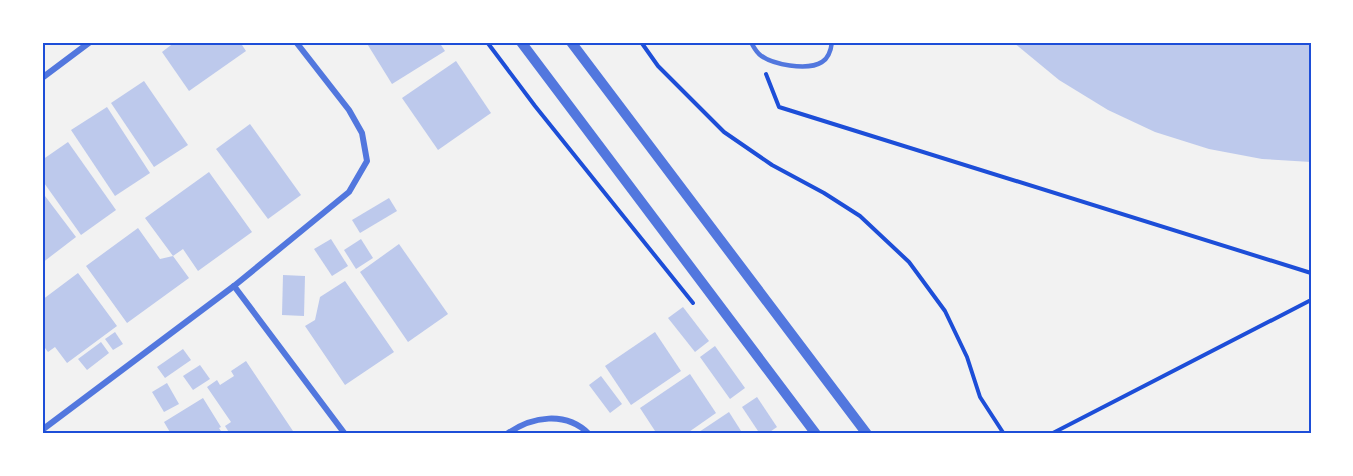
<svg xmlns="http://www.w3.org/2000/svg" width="1353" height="476" viewBox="0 0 1353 476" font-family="'DM Sans',sans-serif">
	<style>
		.building { fill: #bdc9ec }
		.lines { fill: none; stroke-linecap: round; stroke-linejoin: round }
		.path { stroke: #1d4ed8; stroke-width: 4 }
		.service { stroke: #5277de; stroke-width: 4.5 }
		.minor { stroke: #5277de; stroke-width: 6 }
		.tertiary { stroke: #5277de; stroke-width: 10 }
		.neatline { fill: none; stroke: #1d4ed8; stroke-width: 2 }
	</style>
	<rect width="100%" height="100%" fill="#f2f2f2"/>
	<!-- building -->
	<g class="building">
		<polygon points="175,42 240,42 246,51 189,91 162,52"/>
		<polygon points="366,42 439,42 445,51 392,84"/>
		<polygon points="1013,42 1311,42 1311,162 1262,159 1209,149 1155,132 1108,110 1059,80"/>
		<polygon points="456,61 491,113 438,150 402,98"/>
		<polygon points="144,81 188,145 154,167 111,103"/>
		<polygon points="107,107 150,173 115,196 71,130"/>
		<polygon points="250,124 301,195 268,219 216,149"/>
		<polygon points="68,142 116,210 81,235 42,180 42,160"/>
		<polygon points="209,172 252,232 198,271 183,249 173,256 145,218"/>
		<polygon points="42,192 76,237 42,263"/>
		<polygon points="389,198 397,211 360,233 352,220"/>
		<polygon points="138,228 160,259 173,256 189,278 127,323 86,266"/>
		<polygon points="331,239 348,266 332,276 314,249"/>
		<polygon points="361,239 373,258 356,269 344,250"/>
		<polygon points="399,244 448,314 408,342 360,272"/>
		<polygon points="78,273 117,326 67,363 55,347 48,352 42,344 42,300"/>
		<polygon points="283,275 305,276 304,316 282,315"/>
		<polygon points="345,281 394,352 345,385 305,326 315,320 320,297"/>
		<polygon points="683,307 709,341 695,352 668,318"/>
		<polygon points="115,332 123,344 113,350 105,339"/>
		<polygon points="655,332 681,371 631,405 605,366"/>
		<polygon points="101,342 109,353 87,370 78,359"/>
		<polygon points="715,346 745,388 730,399 700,357"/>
		<polygon points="183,349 191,360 165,378 157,367"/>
		<polygon points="246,361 295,434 230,434 225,426 231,422 207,387 217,380 220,385 234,376 231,371"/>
		<polygon points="200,365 210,379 193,390 183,376"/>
		<polygon points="690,374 716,413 686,434 657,434 640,408"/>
		<polygon points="601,376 622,404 610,413 589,385"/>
		<polygon points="167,383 179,404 164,412 152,392"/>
		<polygon points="757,397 777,427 767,434 760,434 742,407"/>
		<polygon points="203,398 221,427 219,428 223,434 171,434 164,422"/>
		<polygon points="729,412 743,434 696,434"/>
	</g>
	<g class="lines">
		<!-- path -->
		<g class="path">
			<polyline points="487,42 535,106 693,303"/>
			<polyline points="641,42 658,66 724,132 772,165 824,193 860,216 909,262 945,311 967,357 980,397 1004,434"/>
			<polyline points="766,74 779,107 1311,273"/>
			<polyline points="1051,434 1311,300"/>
		</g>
		<!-- service -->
		<path class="service" d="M751,42C753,46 756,51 759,54C771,65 808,71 822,62C829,58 831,50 832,42"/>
		<!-- minor -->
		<g class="minor">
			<polyline points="42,78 90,42"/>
			<polyline points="234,286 345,434"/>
			<polyline points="42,430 234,286 349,192 367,161 362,133 349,110 296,42"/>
			<path d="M507,434C532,416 566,411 589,434"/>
		</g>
		<!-- tertiary -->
		<g class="tertiary">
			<polyline points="521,42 816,434"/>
			<polyline points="571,42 867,434"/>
		</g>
	</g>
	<!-- border -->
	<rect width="1353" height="476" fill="none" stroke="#ffffff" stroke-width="87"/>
	<rect x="44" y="44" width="1266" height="388" class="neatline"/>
</svg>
